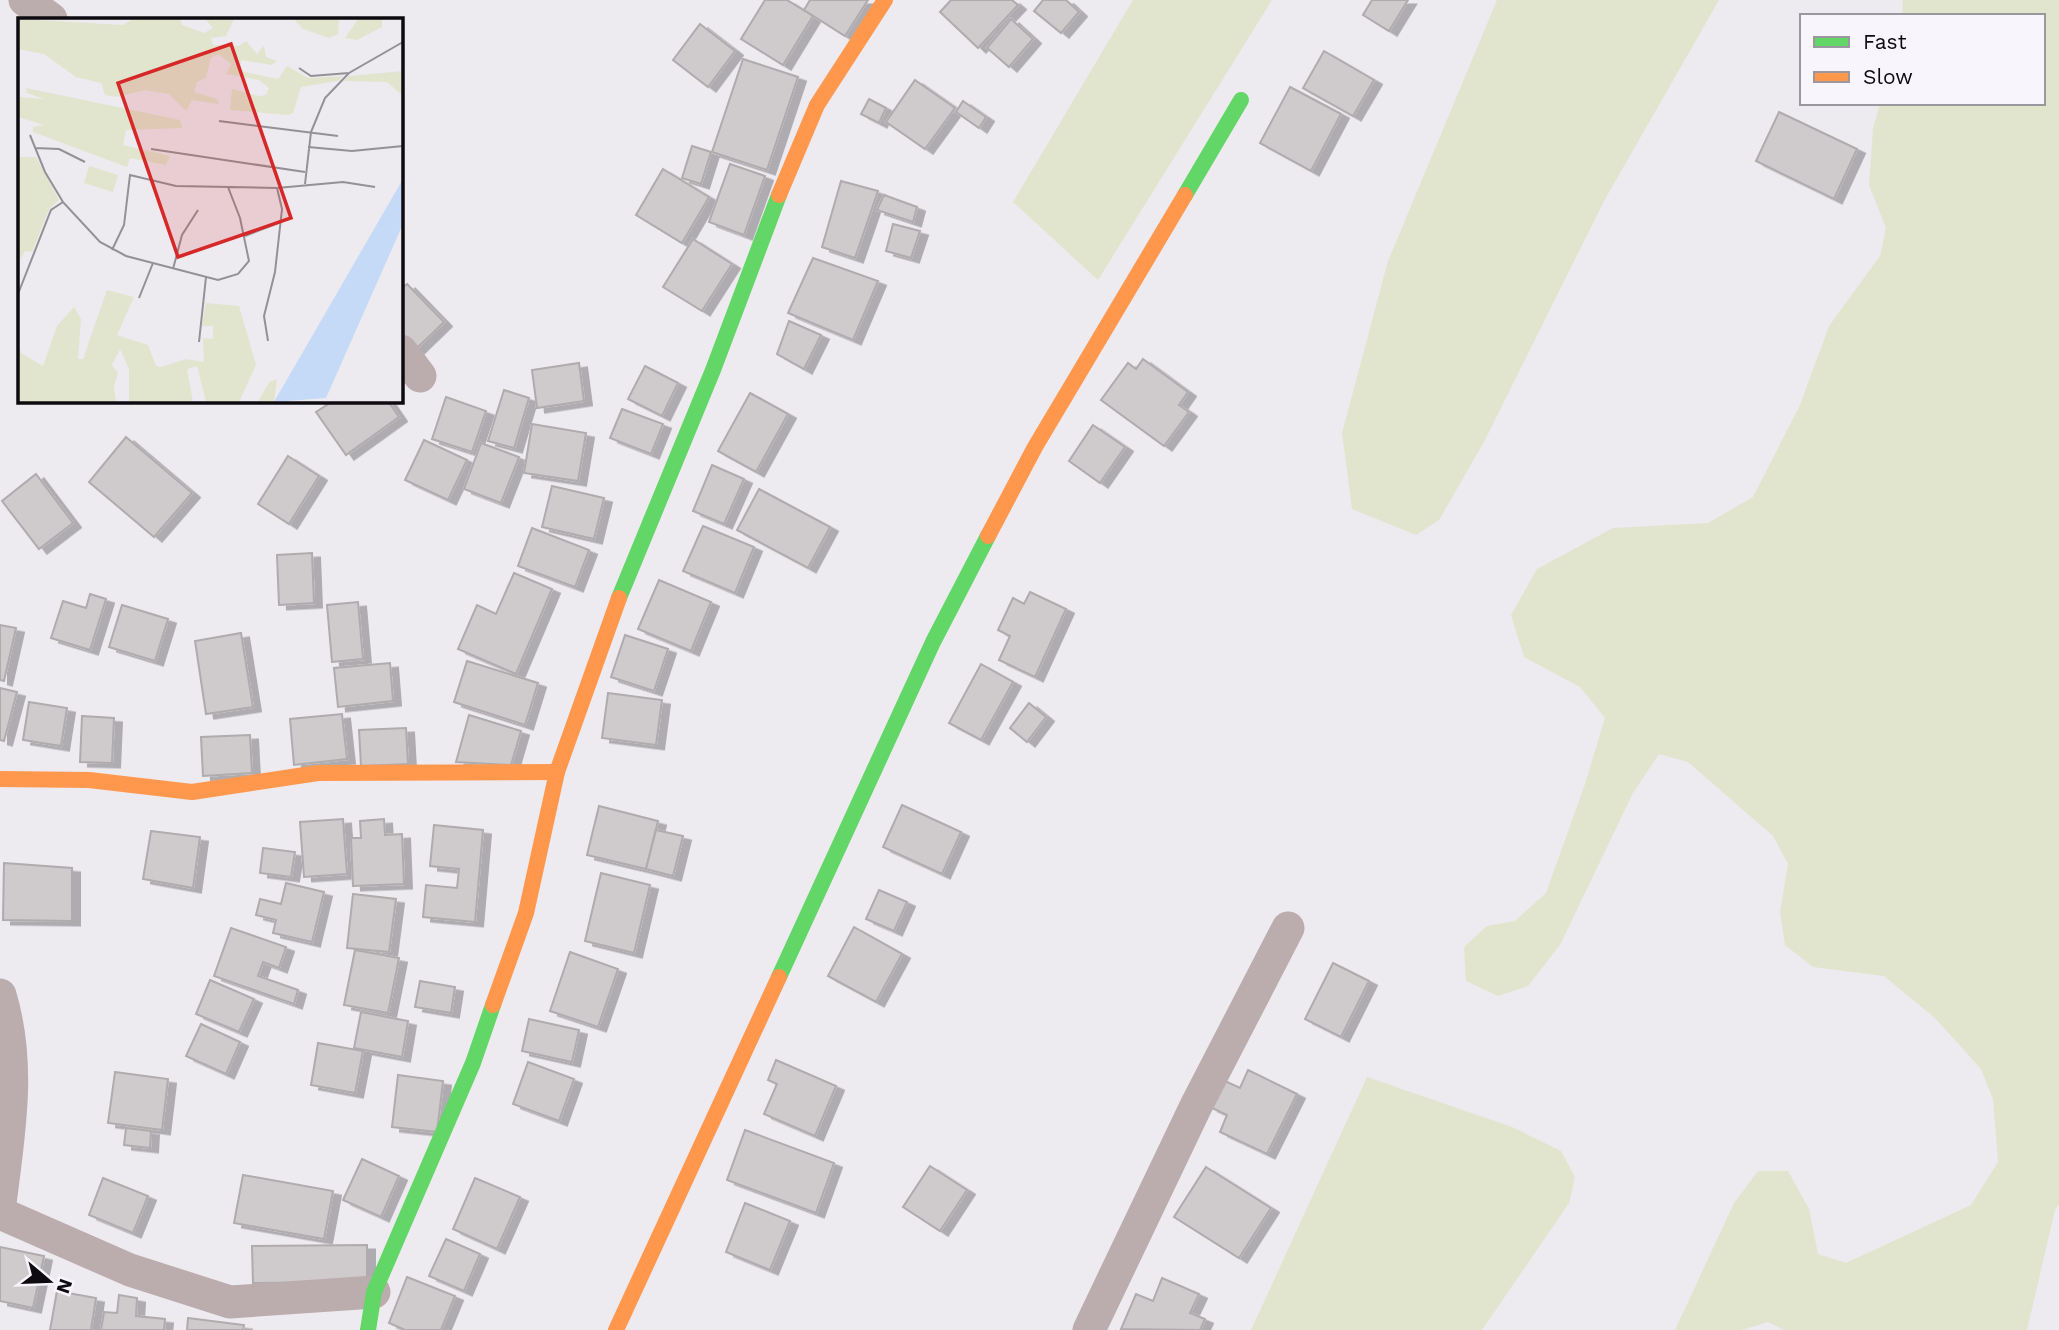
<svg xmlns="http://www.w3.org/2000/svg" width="2059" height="1330" viewBox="0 0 2059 1330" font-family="'Work Sans',sans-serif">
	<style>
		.green { fill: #e2e5cd }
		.building { fill: #cfcacc; stroke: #b0abad; stroke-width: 2; filter: url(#shadow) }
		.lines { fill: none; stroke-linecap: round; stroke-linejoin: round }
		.street { stroke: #bbacae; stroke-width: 33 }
		.fast { stroke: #63d668; stroke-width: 16 }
		.slow { stroke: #ff974d; stroke-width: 16 }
		.inset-road { fill: none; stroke: #949196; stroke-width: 2 }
		.view { fill: #d62828; fill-opacity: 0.15; stroke: #d62828; stroke-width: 3.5 }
		.inset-edge { fill: none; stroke: #0e0b10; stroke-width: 3.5 }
	</style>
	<defs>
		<filter id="shadow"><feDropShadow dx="8" dy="4.5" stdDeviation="0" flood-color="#0004"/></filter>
	</defs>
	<rect width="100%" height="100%" fill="#edeaf0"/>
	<!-- green -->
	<g class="green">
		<polygon points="1133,0 1272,0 1098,280 1013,202"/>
		<polygon points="1497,0 1719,0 1604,201 1484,442 1439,520 1416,535 1352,509 1342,433 1388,261"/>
		<polygon points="1903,0 2059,0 2059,1204 2055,1210 2027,1330 1785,1330 1768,1322 1742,1330 1675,1330 1734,1203 1758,1171 1788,1171 1809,1209 1818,1254 1846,1263 1971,1205 1998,1162 1993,1099 1981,1069 1935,1018 1884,976 1813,967 1785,945 1780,912 1788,864 1773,836 1688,762 1659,754 1633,793 1560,945 1528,986 1498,996 1466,981 1464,947 1487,926 1515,921 1546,893 1585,784 1605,718 1580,687 1524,657 1511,615 1537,569 1613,528 1708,523 1753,497 1800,405 1829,326 1880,256 1886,228 1869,185 1873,129 1880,103 2043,103 2043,16 1902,16"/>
		<polygon points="1367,1077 1512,1127 1561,1151 1575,1177 1569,1203 1482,1330 1251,1330"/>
	</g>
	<!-- building -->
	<g class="building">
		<polygon points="765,0 787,0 813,16 783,65 741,39"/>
		<polygon points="810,0 868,0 845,36 804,10"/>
		<polygon points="951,0 1012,0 1018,5 978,48 940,12"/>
		<polygon points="1043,0 1066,0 1079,12 1061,33 1034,11"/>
		<polygon points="1372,0 1408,0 1389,31 1363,15"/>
		<polygon points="1011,19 1033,39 1009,67 987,48"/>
		<polygon points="700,24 735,51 708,87 673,60"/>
		<polygon points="1324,51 1374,80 1353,116 1303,88"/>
		<polygon points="743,59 798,77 767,170 712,152"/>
		<polygon points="915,80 955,108 925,149 886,122"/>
		<polygon points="1290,87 1341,114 1311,171 1260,143"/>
		<polygon points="869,99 886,108 879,123 861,114"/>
		<polygon points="963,101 986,117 979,128 956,112"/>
		<polygon points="1779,112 1857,149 1834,199 1756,161"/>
		<polygon points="692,146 711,152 701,184 682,178"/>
		<polygon points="730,164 765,176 744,235 709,222"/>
		<polygon points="663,169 709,197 682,243 636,215"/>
		<polygon points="841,181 878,191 855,258 822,247"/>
		<polygon points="884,195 917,207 913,222 877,210"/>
		<polygon points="893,224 920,231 911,258 886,251"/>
		<polygon points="693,239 732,264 702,311 663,287"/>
		<polygon points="813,258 878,281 853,340 788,313"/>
		<polygon points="407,284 444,322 415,350 401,336 401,289"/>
		<polygon points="789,321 821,335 804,369 777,354"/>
		<polygon points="1143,359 1188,392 1179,405 1189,412 1164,446 1101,400 1128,363 1136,369"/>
		<polygon points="579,363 584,401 537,408 532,370"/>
		<polygon points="645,366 678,383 662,416 628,399"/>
		<polygon points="504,390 529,398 514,448 488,441"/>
		<polygon points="750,393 788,414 756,472 718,451"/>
		<polygon points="446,397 486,411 472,452 432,439"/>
		<polygon points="333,401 388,401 399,417 346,455 316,412"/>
		<polygon points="622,409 663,424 651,454 610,438"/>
		<polygon points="532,424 586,433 578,481 524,473"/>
		<polygon points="1093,425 1125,447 1100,483 1069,461"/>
		<polygon points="126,437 192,493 154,537 89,482"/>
		<polygon points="424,440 467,460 448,500 405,480"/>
		<polygon points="481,443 519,457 501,503 464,489"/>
		<polygon points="288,456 319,476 289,524 258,504"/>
		<polygon points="712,465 744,479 724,524 693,511"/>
		<polygon points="36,474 73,523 39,549 2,501"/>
		<polygon points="552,486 604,498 594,539 542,527"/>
		<polygon points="759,489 830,527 808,568 737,530"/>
		<polygon points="703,526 754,547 735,593 683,571"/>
		<polygon points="532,528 589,550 575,587 518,566"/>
		<polygon points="312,553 314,603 279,605 277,555"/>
		<polygon points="514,573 552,589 516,674 458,649 477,605 496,614"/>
		<polygon points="659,580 711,602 691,651 638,629"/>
		<polygon points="1030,592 1066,609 1035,677 999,660 1010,636 998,630 1013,598 1024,604"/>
		<polygon points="90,594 106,599 90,650 51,638 63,601 86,608"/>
		<polygon points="358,602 363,659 332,662 327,605"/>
		<polygon points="122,605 168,619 155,661 109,647"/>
		<polygon points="0,625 16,628 4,681 0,680"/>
		<polygon points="241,633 253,707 206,714 195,641"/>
		<polygon points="625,635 668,649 654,691 611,677"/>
		<polygon points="467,661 538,683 525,725 454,702"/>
		<polygon points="390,663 393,701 338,707 334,668"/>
		<polygon points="981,664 1013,682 981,740 949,723"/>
		<polygon points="0,688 17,692 4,741 0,740"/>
		<polygon points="608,693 662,700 656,745 602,738"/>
		<polygon points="29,702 67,708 61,746 23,740"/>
		<polygon points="1029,703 1046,717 1027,742 1010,728"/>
		<polygon points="342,714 347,759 294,765 290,719"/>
		<polygon points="469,715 521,731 511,765 456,762"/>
		<polygon points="82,716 114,718 112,763 80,762"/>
		<polygon points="406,728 408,764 361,766 359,730"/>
		<polygon points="250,735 252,773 203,776 201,737"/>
		<polygon points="902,805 961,832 942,874 883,847"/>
		<polygon points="599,806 658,821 646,869 587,855"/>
		<polygon points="343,819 347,874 304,877 300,822"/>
		<polygon points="384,819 385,835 402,834 404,884 353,886 351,838 361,838 360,821"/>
		<polygon points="434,825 483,830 475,922 423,917 426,885 457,888 459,869 430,866"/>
		<polygon points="656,830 683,836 673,876 646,869"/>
		<polygon points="151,831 200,837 193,888 143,879"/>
		<polygon points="263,848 295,852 291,877 260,873"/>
		<polygon points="4,863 72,868 72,921 3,920"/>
		<polygon points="601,873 650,885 634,953 585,941"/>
		<polygon points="286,883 324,892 312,942 273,933 276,920 256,915 260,899 281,904"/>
		<polygon points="879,890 907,902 894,931 866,919"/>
		<polygon points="353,894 396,899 389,952 347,948"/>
		<polygon points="854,927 902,954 876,1002 828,976"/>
		<polygon points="231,928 286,947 279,968 263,962 258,976 298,990 294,1004 214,976"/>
		<polygon points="355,950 399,958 388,1013 344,1005"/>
		<polygon points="570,952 618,969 598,1027 550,1011"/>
		<polygon points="1333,963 1369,981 1341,1037 1305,1019"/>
		<polygon points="210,980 254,999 239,1032 196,1014"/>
		<polygon points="420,981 455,987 451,1013 415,1007"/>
		<polygon points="361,1012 408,1021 402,1057 354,1048"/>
		<polygon points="529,1019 579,1030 572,1062 522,1051"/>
		<polygon points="201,1024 240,1042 226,1074 186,1056"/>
		<polygon points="318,1043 363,1051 355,1093 311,1085"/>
		<polygon points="776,1060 836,1086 815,1136 764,1114 777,1084 768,1080"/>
		<polygon points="528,1062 574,1079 559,1121 513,1104"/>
		<polygon points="1248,1070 1297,1094 1267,1154 1220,1132 1227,1115 1210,1107 1223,1080 1240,1088"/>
		<polygon points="115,1072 168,1079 162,1130 108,1123"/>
		<polygon points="398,1075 443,1081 437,1132 392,1127"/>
		<polygon points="126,1128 151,1131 150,1148 124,1145"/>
		<polygon points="745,1130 834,1163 816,1213 727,1180"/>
		<polygon points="362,1159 399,1176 381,1217 343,1200"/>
		<polygon points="930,1166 967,1190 940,1231 903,1207"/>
		<polygon points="1206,1167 1271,1208 1239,1258 1174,1217"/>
		<polygon points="243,1175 333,1191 324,1239 234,1223"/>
		<polygon points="103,1178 148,1196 133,1233 89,1215"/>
		<polygon points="475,1178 520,1197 497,1249 453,1229"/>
		<polygon points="745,1203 790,1221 770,1270 726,1252"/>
		<polygon points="446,1239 480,1254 464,1291 429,1276"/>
		<polygon points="367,1245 367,1282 253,1283 252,1246"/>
		<polygon points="0,1247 44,1256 33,1308 0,1301"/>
		<polygon points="407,1277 455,1296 441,1330 405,1330 389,1323"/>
		<polygon points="1162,1278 1199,1294 1190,1313 1205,1319 1200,1330 1121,1329 1136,1294 1153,1301"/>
		<polygon points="57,1291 96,1298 91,1330 50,1330"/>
		<polygon points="119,1295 137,1298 136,1316 165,1319 164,1330 101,1330 104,1312 117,1313"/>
		<polygon points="188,1318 244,1325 243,1330 187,1330"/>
	</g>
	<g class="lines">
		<!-- street -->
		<g class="street">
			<polyline points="25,0 51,19"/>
			<polyline points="401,351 420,376"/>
			<path d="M0,995C21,1065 9,1132 0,1203"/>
			<polyline points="0,1213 130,1270 230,1302 374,1292"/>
			<polyline points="1089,1330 1196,1106 1288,928"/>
		</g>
		<!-- fast -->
		<g class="fast">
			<polyline points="1185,195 1241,100"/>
			<polyline points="619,598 713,370 779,195"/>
			<polyline points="779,977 933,642 988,536"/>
			<polyline points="368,1330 374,1292 473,1063 493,1005"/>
		</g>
		<!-- slow -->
		<g class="slow">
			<polyline points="779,195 817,105 885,0"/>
			<polyline points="988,536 1035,447 1185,195"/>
			<polyline points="0,779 89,780 192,792 318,773 557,772"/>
			<polyline points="493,1005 526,913 557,772 619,598"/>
			<polyline points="616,1330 779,977"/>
		</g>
	</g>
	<!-- overview -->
	<g transform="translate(18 18)">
		<rect width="385" height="385" fill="#edeaf0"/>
		<path d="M0,1L105,7L115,1H162L164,7L186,15L195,10L187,1H216L208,18L193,20L195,27L221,28L228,23L239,36L246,27L248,39L259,43L254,47L223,42L222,53L260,61L269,48L290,60L325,58L320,63L283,69L275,95L270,97L212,92L214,71L241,78L248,77L251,70L241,62L208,56L213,46L200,36L193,40L188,60L179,64L176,74L199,81L201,86L174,82L168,93L151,76L127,72L99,79L87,77L83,65L58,59L26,36L0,31ZM276,1H321L320,16L311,20L285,11ZM340,1H364V9L339,22L327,20ZM385,53V78L369,64L326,63L331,58ZM8,70L162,102L164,110L108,112L105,127L152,138L148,147L112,140L109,149L15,114V109L26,107L0,99V79L26,81L9,75ZM0,139H18L41,182L31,191L14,234L7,233L0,245ZM71,148L100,157L95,174L66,165ZM89,272L116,279L99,317L130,327L138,348L143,349L168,341L186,344L185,320L195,321V308H184L188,285L221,288L238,347L221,384H188L179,348L169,351L175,384H111V351L102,331L94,347L100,355L96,368L98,384H0V324L3,335L25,348L39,308L56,289L63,301L60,341H65ZM259,361L256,384H240L251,364Z" fill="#e2e5cd"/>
		<path d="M385,161V206L308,380L256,384Z" fill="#c4daf7"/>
		<path class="inset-road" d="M281,50L293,58L331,55M201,103L320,118M12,117L27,154L45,184M290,129L334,133L385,128M17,130L41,131L67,144M133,131L287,154M287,166L293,114L307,80L331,55L385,24M227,218L263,204M94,232L106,207L112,157L158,168L259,170L325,164L357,169M155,251L164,217L180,192M0,276L33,192L45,184L82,224L108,238L200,262L220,256L231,243L222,200L210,169M121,280L135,245M250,323L246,298L257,254L264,191L259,170M181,324L188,259"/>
		<path class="view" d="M213,26L273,200L160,239L100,65Z"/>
		<rect width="385" height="385" class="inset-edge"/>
	</g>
	<!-- legend -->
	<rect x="1800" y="14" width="245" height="91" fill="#f9f5fd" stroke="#9b979e" stroke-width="2"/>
	<rect x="1814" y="37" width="35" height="10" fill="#63d668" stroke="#9b979e" stroke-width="2"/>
	<text x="1863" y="49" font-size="21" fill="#0e0b10">Fast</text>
	<rect x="1814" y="72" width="35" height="10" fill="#ff974d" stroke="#9b979e" stroke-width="2"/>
	<text x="1863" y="84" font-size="21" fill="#0e0b10">Slow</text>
	<!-- north arrow -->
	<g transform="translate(49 1281) rotate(109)" stroke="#f9f5fd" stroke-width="5" paint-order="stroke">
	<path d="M0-5L12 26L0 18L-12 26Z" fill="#0e0b10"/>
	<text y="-10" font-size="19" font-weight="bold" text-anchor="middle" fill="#0e0b10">N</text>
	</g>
</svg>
